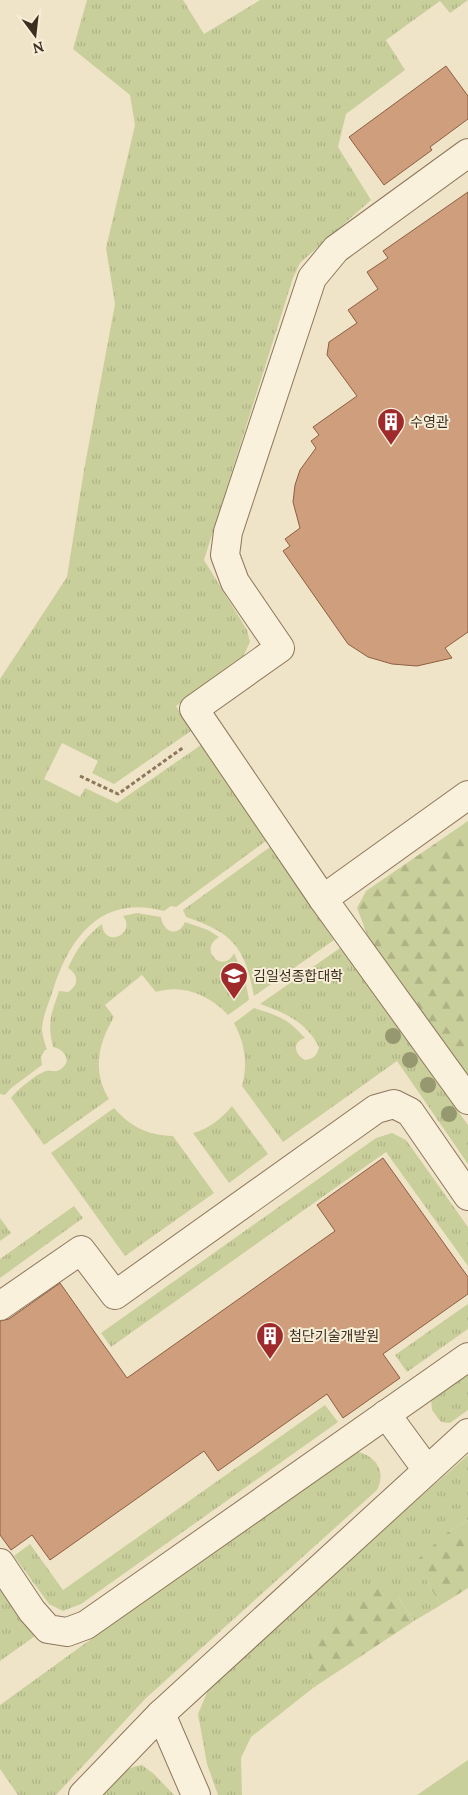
<svg xmlns="http://www.w3.org/2000/svg" width="468" height="1795" viewBox="0 0 468 1795" font-family="Lora,'Noto Sans KR',serif">
	<style>
		.grass { fill: url(#grass-tufts) }
		.forest { fill: url(#forest-firs) }
		.pitch { fill: #c9cf9b }
		.building { fill: #cf9f7d; stroke: #8d5f41 }
		.lines { fill: none; stroke-linecap: round; stroke-linejoin: round }
		.minor-casing { stroke: #8d765c; stroke-width: 30 }
		.path { stroke: #8d765c; stroke-width: 3; stroke-dasharray: 4 2.5; stroke-linecap: butt }
		.minor { stroke: #faf1dc; stroke-width: 28 }
		.tree { fill: #96986f }
		.labels { text-anchor: middle; dominant-baseline: central; stroke-width: 4; stroke-linejoin: round; paint-order: stroke }
		.poi-label { font-size: 14px; fill: #3d2e20; stroke: #f7eed8; text-anchor: start }
	</style>
	<defs>
		<pattern id="grass-tufts" width="24" height="20" patternUnits="userSpaceOnUse" patternTransform="scale(1.25)"><rect width="24" height="20" fill="#c9cf9b"/><path d="M3 7l-1-3M5 7V3M7 7l1-3M15 17l-1-3M17 17v-4M19 17l1-3" fill="none" stroke="#aeb285"/></pattern>
		<pattern id="forest-firs" width="22" height="20" patternUnits="userSpaceOnUse" patternTransform="scale(1.25)"><rect width="22" height="20" fill="#c9cf9b"/><path d="M5 1l3.5 6h-7zM16 11l3.5 6h-7z" fill="#aeb285"/></pattern>
	</defs>
	<rect width="100%" height="100%" fill="#f0e4c8"/>
	<!-- grass -->
	<g class="grass">
		<path d="M87,0H183L204,34L260,0H468L450,13L440,1L386,40L405,70L346,114L338,147L371,200L300,263L293,278L204,560L247,630L250,642L242,659L176,706L191,731L114,784L92,773L98,761L62,743L44,779L80,797L85,788L117,803L201,745L266,841L176,907L171,906L164,911C102,894 70,936 53,990C49,1003 42,1017 42,1031C43,1037 45,1044 47,1050H45L41,1057L42,1065L10,1089L5,1095L0,1094V679L67,577L84,470L115,304L106,248L135,125L130,95L73,49Z"/>
		<path d="M270,847L334,940L254,996C245,947 233,933 186,917L183,910Z"/>
		<path d="M137,913L161,917C163,932 178,938 185,922L208,930L219,937C197,950 224,975 234,953L245,978L249,1000L228,1015C209,995 183,984 156,992L142,975L105,1005L114,1017C98,1044 92,1071 109,1099L44,1145L11,1098C17,1090 36,1074 46,1071C51,1070 56,1073 61,1069C73,1061 64,1049 53,1047C47,1022 51,1015 59,991L68,992C79,985 79,975 68,968C76,950 86,936 102,924C104,949 137,934 123,916Z"/>
		<path d="M340,948L468,1125V1164L397,1061L283,1142L242,1086C248,1063 245,1044 234,1023L254,1008C279,1016 287,1018 305,1038C292,1042 294,1054 305,1060C313,1059 317,1056 319,1047C306,1022 286,1013 260,1004Z"/>
		<path d="M232,1106L268,1154L229,1183L193,1133C209,1129 222,1118 232,1106Z"/>
		<path d="M114,1108C131,1127 147,1135 173,1136L214,1193L125,1256L51,1153Z"/>
		<polygon points="392,1133 406,1140 468,1227 468,1266 386,1152 111,1347 101,1333 376,1138"/>
		<polygon points="74,1206 83,1218 0,1278 0,1259"/>
		<polygon points="0,1218 11,1233 0,1241"/>
		<polygon points="468,1304 468,1329 407,1372 395,1355"/>
		<polygon points="468,1374 468,1410 450,1423 441,1422 432,1410 431,1399"/>
		<polygon points="325,1405 338,1422 81,1604 63,1611 49,1604 14,1556 30,1544 63,1590"/>
		<path d="M355,1451C375,1455 387,1470 377,1490L145,1699L56,1795H18L0,1769V1705L347,1454Z"/>
		<polygon points="468,1455 468,1520 448,1532 428,1584 441,1605 414,1621 398,1597 309,1673 313,1688 251,1737 241,1758 242,1795 218,1795 207,1764 198,1714 211,1683 229,1664"/>
		<polygon points="0,1588 35,1636 0,1661"/>
		<path d="M142,1765L154,1774L174,1795H101C113,1782 123,1767 142,1765Z"/>
	</g>
	<!-- forest -->
	<g class="forest">
		<polygon points="468,821 468,1075 370,942 357,908 366,891"/>
		<polygon points="468,1520 468,1588 441,1605 428,1584 418,1559 448,1532"/>
		<polygon points="372,1586 398,1597 414,1621 313,1688 309,1673 309,1647 334,1615"/>
	</g>
	<!-- pitch -->
	<polygon class="pitch" points="468,1760 468,1795 417,1795"/>
	<!-- building -->
	<g class="building">
		<polygon points="446,66 468,96 468,119 430,147 432,150 384,185 349,137"/>
		<polygon points="468,192 468,632 445,648 452,658 417,666 392,664 368,657 348,644 283,551 290,546 285,539 300,528 293,502 295,485 300,470 316,448 311,441 319,435 313,427 357,396 327,355 329,342 357,323 348,310 378,289 367,272 388,258 383,251"/>
		<polygon points="383,1158 468,1277 468,1294 383,1354 400,1378 343,1418 327,1394 218,1471 204,1451 50,1560 32,1535 11,1550 0,1535 0,1321 9,1319 60,1283 127,1378 335,1231 317,1205"/>
	</g>
	<g class="lines">
		<defs>
			<g id="minor">
				<polyline points="468,795 323,899 468,1100"/>
				<polyline points="323,899 194,709 280,648 235,582 225,555 228,532 312,278 336,249 468,153"/>
				<polyline points="0,1306 81,1250 115,1295 376,1109 394,1104 410,1112 468,1196"/>
				<polyline points="386,1414 427,1470"/>
				<polyline points="0,1563 32,1611 48,1629 67,1632 86,1625 468,1357"/>
				<polyline points="161,1714 196,1795"/>
				<polyline points="83,1795 161,1714 468,1433"/>
			</g>
		</defs>
		<!-- minor casing -->
		<use href="#minor" class="minor-casing"/>
		<!-- path -->
		<polyline class="path" points="80,776 118,794 184,747"/>
		<!-- minor -->
		<use href="#minor" class="minor"/>
	</g>
	<!-- trees -->
	<g class="tree">
		<circle cx="393" cy="1036" r="8"/>
		<circle cx="410" cy="1060" r="8"/>
		<circle cx="428" cy="1085" r="8"/>
		<circle cx="449" cy="1114" r="8"/>
	</g>
	<!-- icons -->
	<defs>
		<symbol id="building-pin" viewBox="-11 -11 22 30"><path d="M0 17L-7.5 6A9.5 9.5 0 1 1 7.5 6Z" fill="#9e2a2b" stroke="#f7eed8"/><path d="M-4-6H4V6H1V3H-1V6H-4ZM-2.5-4.3h1.7v1.8h-1.7ZM.8-4.3h1.7v1.8H.8ZM-2.5-1h1.7V.8h-1.7ZM.8-1h1.7V.8H.8Z" fill="#fff"/></symbol>
		<symbol id="university-pin" viewBox="-11 -11 22 30"><path d="M0 17L-7.5 6A9.5 9.5 0 1 1 7.5 6Z" fill="#9e2a2b" stroke="#f7eed8"/><path d="M0-5L7-2L0 1L-7-2ZM-4 1L0 2.5L4 1V4Q0 6-4 4Z" fill="#fff"/></symbol>
	</defs>
	<g fill-rule="evenodd">
		<use href="#building-pin" x="375" y="406" width="32" height="43"/>
		<use href="#university-pin" x="218" y="960" width="32" height="43"/>
		<use href="#building-pin" x="254" y="1320" width="32" height="43"/>
	</g>
	<g class="labels">
		<!-- poi labels -->
		<g class="poi-label">
			<text x="410" y="422">수영관</text>
			<text x="253" y="976">김일성종합대학</text>
			<text x="289" y="1336">첨단기술개발원</text>
		</g>
	</g>
	<!-- north arrow -->
	<g transform="translate(35 35) rotate(165)" stroke="#f7eed8" stroke-width="4" paint-order="stroke">
	<path d="M0-4L9 19L0 12L-9 19Z" fill="#3d2e20"/>
	<text y="-8" font-size="14" font-weight="bold" text-anchor="middle" fill="#3d2e20">N</text>
	</g>
</svg>
